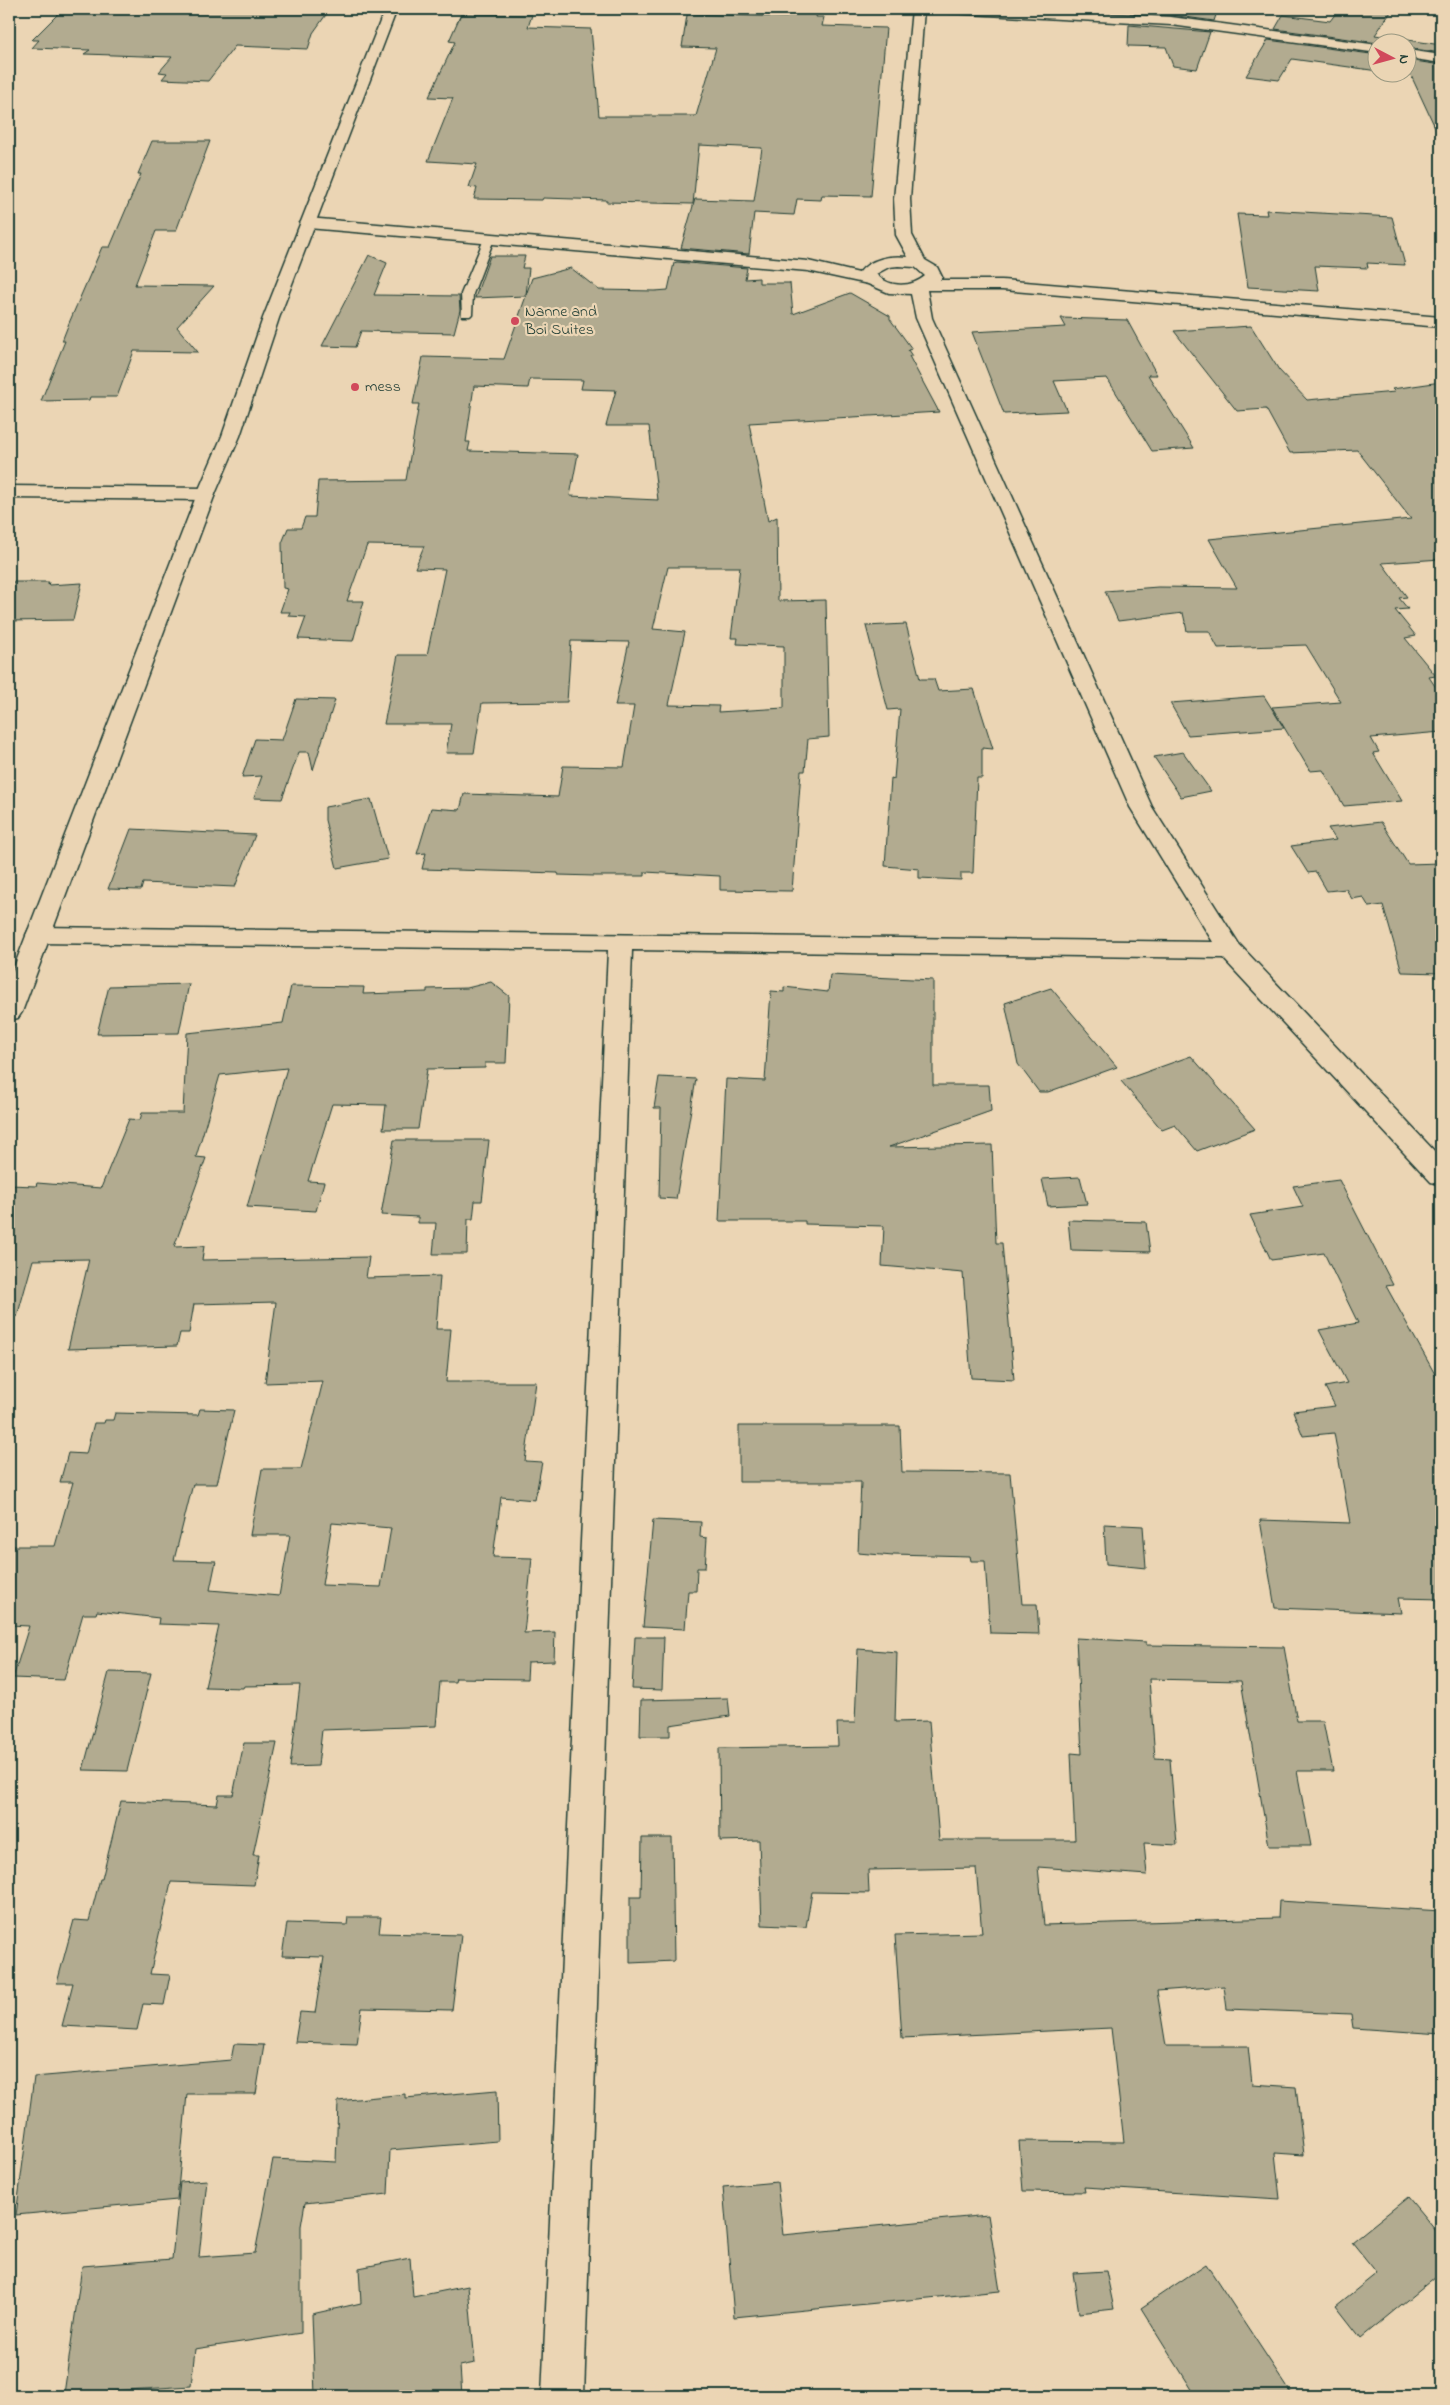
<svg xmlns="http://www.w3.org/2000/svg" width="1450" height="2405" viewBox="0 0 1450 2405" font-family="'Indie Flower',sans-serif">
	<style>
		.building { fill: #b2ab90; stroke: #1f3d34; fill-rule: evenodd }
		.lines { fill: none; stroke-linecap: round; stroke-linejoin: round }
		.service-casing { stroke: #1f3d34; stroke-width: 3 }
		.minor-casing { stroke: #1f3d34; stroke-width: 3 }
		.tertiary-casing { stroke: #1f3d34; stroke-width: 3 }
		.service { fill: #ebd5b4; fill-rule: evenodd }
		.minor { fill: #ebd5b4; fill-rule: evenodd }
		.tertiary { fill: #ebd5b4; fill-rule: evenodd }
		.poi-dot { fill: #d1495b; stroke: #ebd5b4; stroke-width: 2 }
		.labels { text-anchor: middle; dominant-baseline: central; stroke-width: 4.5; stroke-linejoin: round; paint-order: stroke }
		.far-poi-label { font-size: 16px; fill: #1f3d34; stroke: #ebd5b4; text-anchor: start }
	</style>
	<rect width="100%" height="100%" fill="#ebd5b4"/>
	<filter id="ink" filterUnits="userSpaceOnUse"><feTurbulence type="fractalNoise" baseFrequency=".02" numOctaves="2"/><feDisplacementMap in="SourceGraphic" scale="10" xChannelSelector="R" yChannelSelector="G"/><feConvolveMatrix kernelMatrix="1 2 1 2 8 2 1 2 1" color-interpolation-filters="sRGB"/></filter>
	<g filter="url(#ink)">
		<!-- building -->
		<g class="building">
			<polygon points="63,9 330,9 313,33 308,49 235,46 208,81 162,79 167,73 159,72 172,57 84,54 90,50 32,48 39,40 32,40"/>
			<polygon points="789,9 818,9 816,17 824,17 822,26 886,28 871,196 822,195 821,200 797,199 794,215 754,213 749,254 681,248 695,199 754,201 762,148 699,145 693,204 606,202 606,200 543,198 542,200 474,199 477,188 469,187 477,164 428,161 453,98 429,97 455,42 449,41 461,14 532,15 528,27 591,29 599,116 696,116 716,48 682,47 687,15 690,14 787,17"/>
			<polygon points="1130,9 1218,9 1214,21 1171,15 1130,13"/>
			<polygon points="1339,9 1393,9 1375,35 1441,45 1441,53 1408,48 1408,42 1378,43 1275,29 1283,15 1330,21"/>
			<polygon points="1129,25 1210,32 1197,69 1173,66 1166,47 1128,46"/>
			<polygon points="1268,40 1378,55 1378,71 1292,59 1279,80 1246,76"/>
			<polygon points="1408,60 1441,65 1441,140 1408,69"/>
			<polygon points="152,141 210,141 176,231 156,231 135,285 214,286 177,327 198,352 134,351 117,397 90,397 89,400 41,401 65,341 62,341 69,323 102,247 110,247 141,174 138,174"/>
			<polygon points="1266,210 1392,217 1405,265 1367,263 1368,268 1315,266 1319,291 1248,287 1237,214 1267,215"/>
			<polygon points="369,255 387,263 374,295 459,296 460,310 454,333 361,331 355,347 322,346"/>
			<path d="M490,256H525L522,268H529L526,295L532,278L571,268L599,290L655,291L668,290L674,263L677,262L747,268L745,279L759,278V283H790L793,314L850,293L890,316V319L912,349L908,350L912,356H909L939,412L749,423L768,521L777,517L778,601L826,600L829,737L808,739L805,771H801L792,891L720,890V876L645,872V876H595L558,875V873L422,869L426,853L417,854L431,808L460,810L464,794L558,797L563,766L624,767L634,706H615L629,642L571,641L567,702L482,703L474,753H446L451,724H384L398,655H427L445,569L415,568L424,546L367,545L347,601H364L353,641L298,639L306,617L288,616L290,612H280L288,589L283,588L282,543L288,528H301L305,517H315L318,481L406,480L419,404H413L423,357L504,359L526,296L475,298ZM530,379L583,380L581,389L616,390L606,426H649L658,500L570,496L578,454L468,451L470,442H466L474,386L528,388ZM668,567H740L731,638H738L737,644L784,646V708L718,712L719,706L669,705L685,632L653,629Z"/>
			<polygon points="1061,318 1127,320 1157,375 1148,375 1194,448 1152,451 1107,378 1054,381 1067,411 1004,414 972,332 1066,327"/>
			<polygon points="1251,326 1279,370 1307,400 1395,392 1392,389 1441,382 1441,559 1382,563 1407,597 1399,598 1408,609 1395,610 1416,636 1405,638 1436,676 1429,677 1441,695 1441,732 1371,738 1379,752 1373,753 1402,801 1344,806 1323,770 1310,771 1272,707 1341,702 1306,645 1218,648 1209,631 1187,631 1183,613 1118,621 1105,591 1158,587 1237,588 1209,539 1411,519 1357,450 1290,453 1266,409 1237,411 1174,331"/>
			<polygon points="9,582 49,582 48,585 82,583 73,620 9,621"/>
			<polygon points="906,624 920,679 934,679 938,691 974,689 993,749 982,748 982,778 977,778 973,873 961,873 961,880 919,878 919,869 885,866 891,778 894,779 900,709 888,710 866,626"/>
			<polygon points="1264,696 1284,728 1188,735 1170,703"/>
			<polygon points="296,699 335,700 313,770 309,752 299,752 282,799 254,798 262,776 242,777 255,739 282,740"/>
			<polygon points="1183,752 1211,791 1181,797 1154,757"/>
			<polygon points="371,799 388,859 337,868 325,820 325,807"/>
			<polygon points="1381,822 1408,864 1441,863 1441,973 1402,972 1383,905 1369,907 1363,897 1352,899 1346,889 1327,891 1316,872 1308,873 1291,846 1336,840 1328,828"/>
			<polygon points="131,829 255,835 235,887 143,883 141,890 108,889"/>
			<polygon points="830,975 933,980 933,1085 989,1085 991,1111 889,1147 992,1145 996,1243 1002,1243 1014,1380 971,1378 963,1273 882,1266 884,1226 805,1224 805,1221 719,1221 726,1079 765,1081 771,991 784,992 784,987 828,992"/>
			<path d="M491,982L509,996L506,1063H485V1068L427,1069L418,1129H383L386,1105L332,1104L308,1181L324,1182L316,1211L247,1207L287,1068L220,1075L196,1157L206,1158L174,1247L204,1246L202,1260L369,1257L366,1278L440,1276L436,1329H451L446,1382H536L525,1461L542,1462L535,1500L501,1497L493,1557L532,1558L524,1633L555,1632L554,1661L528,1662L527,1679L456,1678L455,1682H440L436,1726L322,1730L318,1766L290,1767L300,1685L244,1686L243,1688L205,1687L219,1626L158,1624L159,1618L97,1611L96,1614H83L64,1680L13,1678L29,1626L9,1625V1546H55L73,1482H60L68,1453L86,1454L94,1423H104L105,1420H113L115,1413L198,1415L200,1409L234,1410L217,1484H193L174,1560L216,1561L210,1590L279,1596L290,1535H250L262,1469H301L323,1381L265,1383L276,1302L194,1304L189,1333H180L177,1346L68,1349L89,1259L33,1260L17,1317L9,1316V1185L36,1186L37,1183L101,1188L129,1119L140,1120L142,1113H183L187,1033L283,1023L291,986L364,987L363,994L427,992V989L467,988ZM332,1523L391,1528L381,1587L322,1585Z"/>
			<polygon points="189,984 179,1033 97,1034 109,986"/>
			<polygon points="1051,988 1117,1067 1048,1092 1039,1092 1018,1064 1005,1003"/>
			<polygon points="1191,1056 1255,1129 1197,1151 1175,1125 1162,1130 1121,1081"/>
			<polygon points="659,1077 696,1079 676,1199 659,1198 661,1108 654,1108"/>
			<polygon points="394,1140 489,1140 482,1201 475,1201 473,1219 468,1219 467,1254 433,1254 436,1223 418,1223 418,1217 381,1215"/>
			<polygon points="1080,1177 1087,1204 1048,1206 1042,1179"/>
			<polygon points="1339,1180 1393,1285 1386,1286 1441,1385 1441,1599 1398,1598 1401,1613 1275,1608 1260,1520 1350,1523 1334,1433 1303,1436 1293,1411 1335,1406 1325,1387 1347,1383 1319,1330 1358,1323 1324,1253 1271,1260 1250,1215 1303,1207 1293,1186"/>
			<polygon points="1068,1220 1146,1222 1150,1252 1071,1250"/>
			<polygon points="739,1426 900,1426 902,1472 1010,1473 1022,1604 1037,1604 1039,1634 990,1633 985,1561 971,1561 970,1556 893,1554 893,1556 858,1553 861,1482 739,1482"/>
			<polygon points="653,1520 701,1522 700,1537 707,1538 705,1568 697,1568 696,1591 688,1591 685,1629 643,1627"/>
			<polygon points="1104,1524 1143,1526 1146,1568 1106,1564"/>
			<polygon points="635,1637 664,1637 662,1690 632,1689"/>
			<polygon points="1076,1638 1146,1642 1146,1645 1284,1647 1297,1721 1323,1721 1333,1771 1297,1771 1311,1846 1269,1846 1241,1681 1149,1679 1155,1758 1170,1759 1177,1845 1144,1843 1147,1875 1038,1867 1044,1925 1278,1918 1279,1901 1441,1911 1441,2034 1353,2028 1351,2014 1227,2009 1224,1986 1157,1991 1166,2046 1248,2046 1252,2084 1296,2087 1304,2155 1275,2153 1280,2199 1084,2187 1085,2192 1023,2191 1019,2141 1124,2142 1111,2028 902,2038 895,1935 982,1933 976,1868 868,1870 869,1893 812,1892 806,1927 762,1925 759,1840 720,1841 719,1748 838,1746 837,1723 855,1723 858,1649 897,1652 895,1722 929,1721 939,1840 1075,1840 1071,1753 1082,1754"/>
			<polygon points="109,1672 151,1673 127,1771 83,1770"/>
			<polygon points="728,1698 730,1716 670,1725 670,1736 640,1736 641,1700"/>
			<polygon points="244,1743 277,1743 253,1855 259,1855 254,1885 171,1882 150,1974 170,1975 164,2005 143,2004 137,2030 62,2026 73,1983 57,1983 74,1920 89,1921 100,1879 102,1879 121,1801 217,1805 219,1795 233,1795"/>
			<polygon points="642,1838 672,1838 674,1961 630,1963 630,1897 641,1897"/>
			<polygon points="348,1917 381,1917 379,1933 461,1935 452,2010 362,2008 357,2044 295,2042 300,2012 315,2013 324,1957 282,1956 287,1923 347,1925"/>
			<polygon points="234,2044 264,2045 256,2094 187,2094 177,2200 16,2215 34,2077 231,2060"/>
			<polygon points="497,2090 498,2141 390,2150 388,2194 305,2203 301,2226 301,2333 195,2349 191,2386 64,2394 82,2266 172,2259 180,2182 207,2180 199,2257 255,2253 273,2159 336,2162 338,2101 405,2094 405,2098"/>
			<polygon points="777,2182 783,2235 988,2215 1000,2291 734,2317 723,2187"/>
			<polygon points="1408,2197 1441,2237 1441,2272 1361,2338 1336,2306 1377,2273 1352,2242"/>
			<polygon points="410,2258 413,2297 468,2286 475,2363 460,2366 462,2396 315,2396 312,2314 361,2303 359,2268"/>
			<polygon points="1206,2264 1293,2396 1196,2396 1141,2308"/>
			<polygon points="1106,2271 1114,2309 1079,2313 1073,2273"/>
		</g>
		<g class="lines">
			<defs>
				<polygon id="service" points="489,236 494,239 473,294 472,314 470,316 462,316 461,294 484,239"/>
				<g id="minor">
					<path d="M912,9H924L910,199L912,235L925,260L937,267L942,277L940,280H1002L1441,317V327L1002,290H927L932,318L1152,807L1239,944L1441,1158V1185L1431,1182L1223,958L632,950L584,2396H542L608,950L38,943L29,941L26,935L29,929L38,927L1213,942L1130,807L916,318L911,294L889,293L868,284L808,271L308,228L300,223L308,218L808,261L859,273C870,258 891,255 908,257L896,235L894,199ZM898,266L915,267L925,276C911,288 889,288 876,274L889,267Z"/>
					<polygon points="944,9 1017,9 1171,17 1378,45 1378,53 1171,25 950,13"/>
					<polygon points="1408,50 1441,55 1441,63 1408,58"/>
					<polygon points="9,486 206,488 213,490 215,494 213,498 206,500 9,498"/>
				</g>
				<polygon id="tertiary" points="385,9 397,9 279,318 240,436 215,494 22,1012 18,1018 9,1020 9,980 197,494 222,436 263,318"/>
			</defs>
			<!-- service casing -->
			<use href="#service" class="service-casing"/>
			<!-- minor casing -->
			<use href="#minor" class="minor-casing"/>
			<!-- tertiary casing -->
			<use href="#tertiary" class="tertiary-casing"/>
			<!-- service -->
			<use href="#service" class="service"/>
			<!-- minor -->
			<use href="#minor" class="minor"/>
			<!-- tertiary -->
			<use href="#tertiary" class="tertiary"/>
		</g>
	</g>
	<!-- markers -->
	<g class="poi-dot">
		<circle cx="515" cy="321" r="5"/>
		<circle cx="355" cy="387" r="5"/>
	</g>
	<g class="labels">
		<!-- far-poi labels -->
		<g class="far-poi-label">
			<text x="525" y="312">Nanne and<tspan x="525" dy="18">Boi Suites</tspan></text>
			<text x="365" y="387">mess</text>
		</g>
	</g>
	<!-- margin -->
	<rect width="1450" height="2405" fill="none" stroke="#ebd5b4" stroke-width="30"/>
	<rect x="15" y="15" width="1420" height="2375" fill="none" stroke="#1f3d34" stroke-width="2" filter="url(#ink)"/>
	<!-- north arrow -->
	<g transform="translate(1392 58) rotate(96)"><circle r="24" fill="#ebd5b4" stroke="#999881"/>
	<path d="M0-4L9 19L0 12L-9 19Z" fill="#d1495b"/>
	<text y="-8" font-size="14" font-weight="bold" text-anchor="middle" fill="#1f3d34">N</text>
	</g>
</svg>
